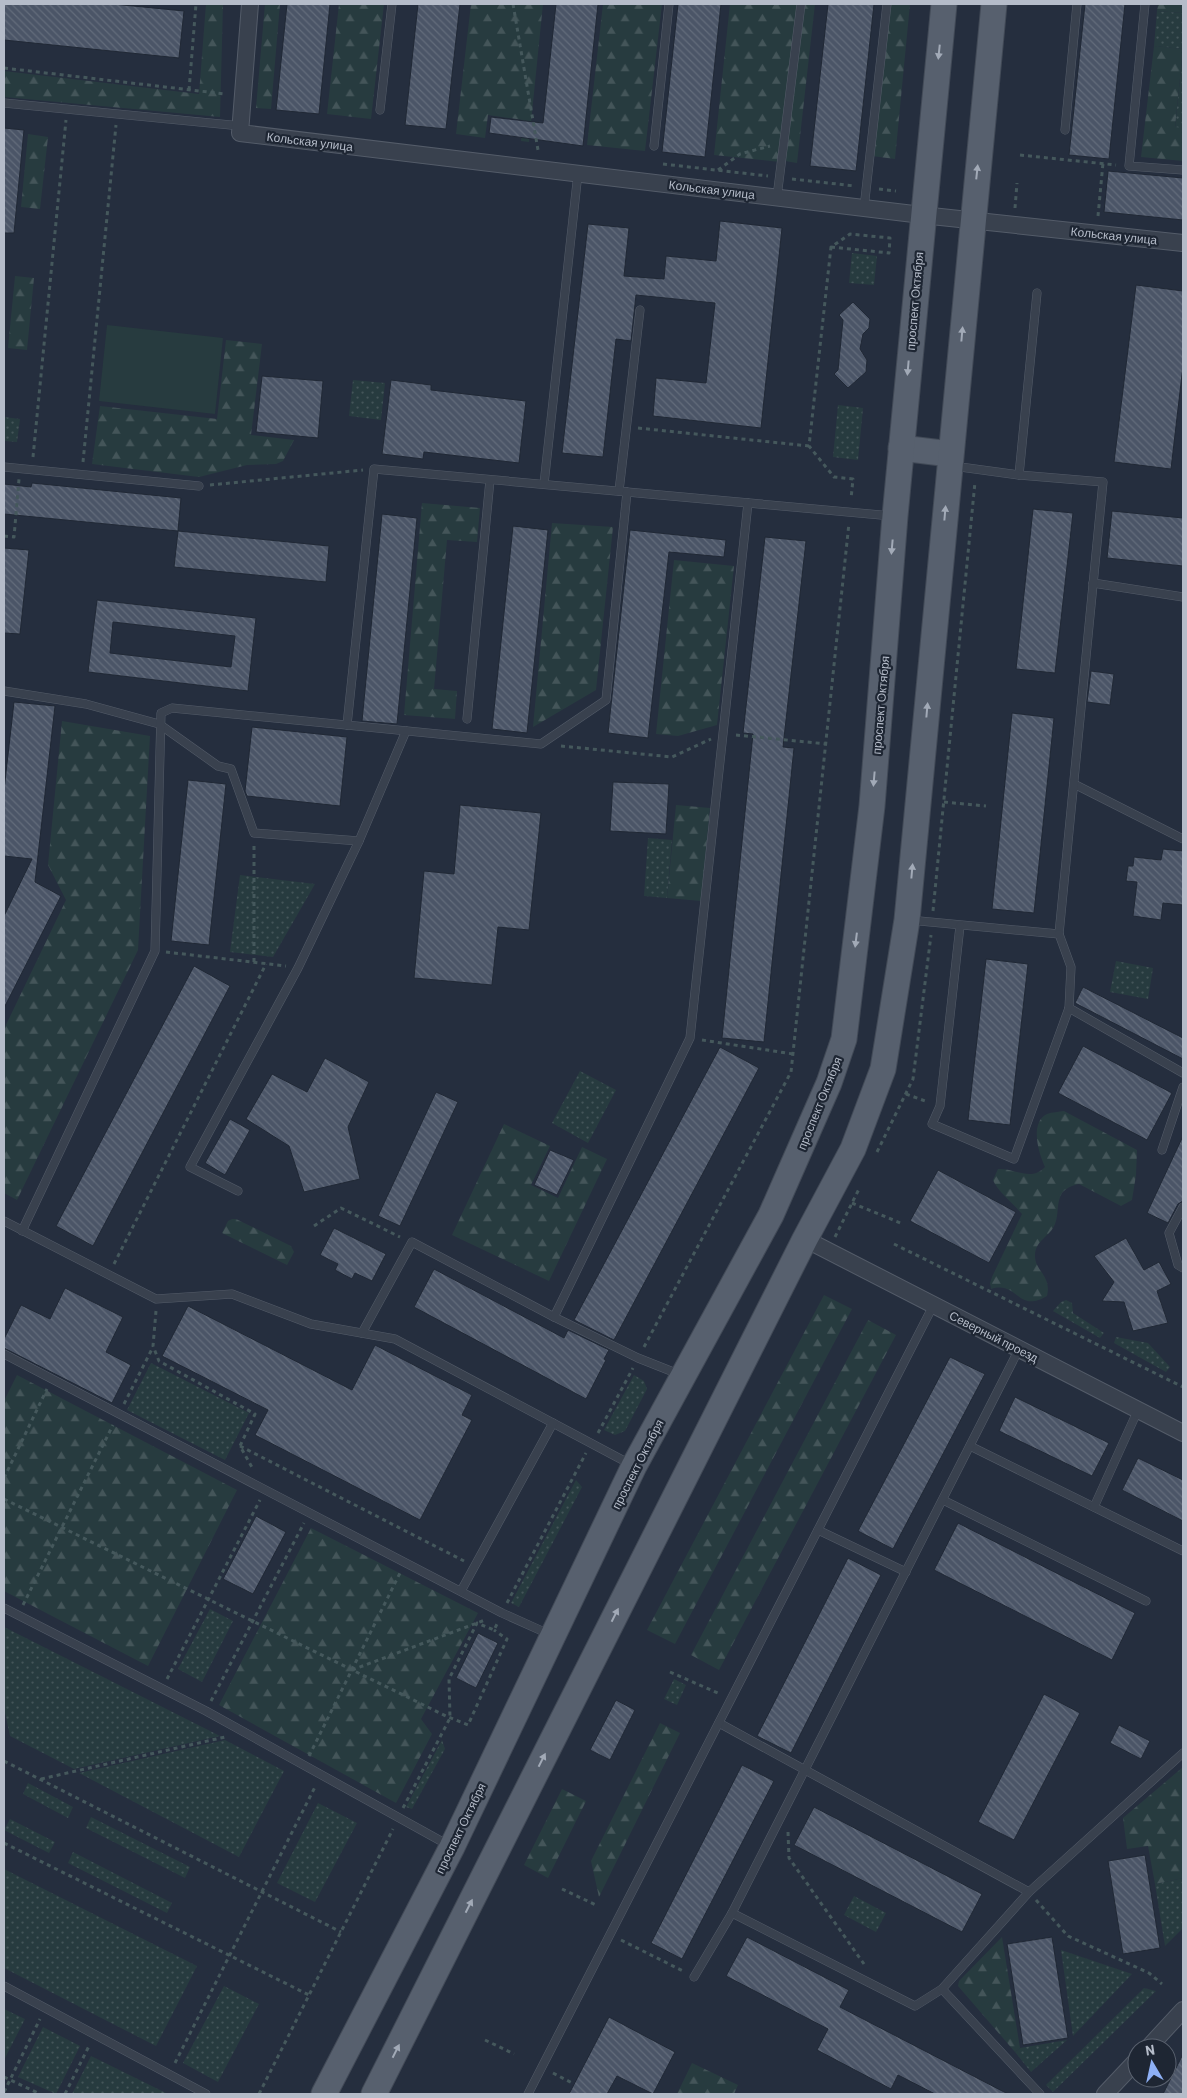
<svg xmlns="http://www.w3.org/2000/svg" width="1187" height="2098" viewBox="0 0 1187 2098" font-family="Barlow,sans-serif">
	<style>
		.grass { fill: url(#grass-dots) }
		.forest { fill: url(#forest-firs) }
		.garden { fill: #273b3f }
		.building { fill: url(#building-back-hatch); stroke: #202835; fill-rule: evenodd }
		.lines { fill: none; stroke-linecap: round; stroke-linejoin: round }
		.lane-casing { stroke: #545c69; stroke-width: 9 }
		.street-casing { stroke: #545c69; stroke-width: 18 }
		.primary-casing { stroke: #424a57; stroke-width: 27 }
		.path { stroke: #45585c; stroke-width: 3; stroke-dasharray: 4 4; stroke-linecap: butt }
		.lane { stroke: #39414e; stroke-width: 8 }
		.street { stroke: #39414e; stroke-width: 16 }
		.primary { stroke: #57606e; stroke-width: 25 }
		.oneway { fill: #a2aab7 }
		.labels { text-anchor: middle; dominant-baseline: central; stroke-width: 4.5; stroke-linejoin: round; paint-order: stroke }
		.street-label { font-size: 12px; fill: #b5bcc9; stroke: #1e2633 }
	</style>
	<defs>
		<pattern id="grass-dots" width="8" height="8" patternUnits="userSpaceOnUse" patternTransform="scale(1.25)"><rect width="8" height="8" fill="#273b3f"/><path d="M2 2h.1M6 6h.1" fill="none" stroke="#445559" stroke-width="1.8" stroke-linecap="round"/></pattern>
		<pattern id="forest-firs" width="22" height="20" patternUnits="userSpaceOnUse" patternTransform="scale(1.25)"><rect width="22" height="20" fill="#273b3f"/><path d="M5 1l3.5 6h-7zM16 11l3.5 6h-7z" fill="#445559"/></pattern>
		<pattern id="building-back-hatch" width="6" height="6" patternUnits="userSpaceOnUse" patternTransform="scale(1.25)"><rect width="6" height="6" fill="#4b5567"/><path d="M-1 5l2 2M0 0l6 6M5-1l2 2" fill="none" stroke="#636c7b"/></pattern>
	</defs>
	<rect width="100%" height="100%" fill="#252e3e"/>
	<!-- grass -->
	<g class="grass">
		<polygon points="1183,4 1183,128 1175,128 1183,49 1154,46 1157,11 1182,13"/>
		<polygon points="852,253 877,256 874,285 849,283"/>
		<polygon points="353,380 385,383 381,420 349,416"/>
		<polygon points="838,405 863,408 858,460 833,457"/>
		<polygon points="4,417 20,419 17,442 4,441"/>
		<polygon points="648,838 672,840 667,898 644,896"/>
		<polygon points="240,875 315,884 273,957 230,952"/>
		<polygon points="1116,961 1153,968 1148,999 1110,992"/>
		<polygon points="580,1071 616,1090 588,1143 552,1123"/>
		<polygon points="1066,1300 1072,1303 1073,1313 1104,1333 1100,1338 1053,1311 1061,1302"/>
		<polygon points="1116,1337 1148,1343 1170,1367 1166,1372 1114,1343"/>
		<polygon points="151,1363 249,1413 225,1460 127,1410"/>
		<polygon points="634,1375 644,1381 647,1389 625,1431 615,1435 604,1430"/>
		<polygon points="576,1480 582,1487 519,1607 511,1603"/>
		<polygon points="210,1609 233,1621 202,1682 178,1669"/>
		<polygon points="4,1627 220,1736 74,1769 10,1736 4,1708"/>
		<polygon points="674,1679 686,1685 677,1705 664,1699"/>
		<polygon points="225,1740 284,1771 239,1857 79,1773"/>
		<polygon points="442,1740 445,1749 412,1809 406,1807"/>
		<polygon points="28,1783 73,1807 68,1818 23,1794"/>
		<polygon points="318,1803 357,1823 315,1902 277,1883"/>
		<polygon points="91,1817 190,1867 185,1878 86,1828"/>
		<polygon points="10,1819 55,1842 49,1853 4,1830"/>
		<polygon points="73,1852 172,1903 167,1913 68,1863"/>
		<polygon points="4,1869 197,1966 156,2046 4,1968"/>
		<polygon points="1183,1878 1183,1928 1165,1946 1155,1884"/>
		<polygon points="854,1896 886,1913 876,1932 844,1915"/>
		<polygon points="1061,1950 1132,1974 1073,2036"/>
		<polygon points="224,1986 259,2004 218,2082 183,2063"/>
		<polygon points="1144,1988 1156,1991 1053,2092 1046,2085"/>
		<polygon points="4,2009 25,2019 4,2060"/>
		<polygon points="43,2027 80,2046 56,2094 18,2077"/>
		<polygon points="1067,2040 1031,2072 1015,2052 1020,2048"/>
		<polygon points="91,2056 166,2093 166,2094 72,2094"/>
	</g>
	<!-- forest -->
	<g class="forest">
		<polygon points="206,4 223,4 220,117 4,97 4,71 199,94"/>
		<polygon points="265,4 280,4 271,109 256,108"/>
		<polygon points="339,4 384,4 371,119 327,114"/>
		<polygon points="471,4 543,4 529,142 521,141 523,120 488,115 485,138 456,134"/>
		<polygon points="603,4 662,4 645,151 587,145"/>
		<polygon points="730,4 797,4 780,162 714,155"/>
		<polygon points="803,4 815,4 797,163 785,161"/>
		<polygon points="890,4 910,4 895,159 872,156"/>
		<polygon points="1158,4 1183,4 1182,13 1157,11"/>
		<polygon points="1154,46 1183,49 1175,127 1183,128 1183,161 1141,157"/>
		<polygon points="28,134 48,137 40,209 21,207"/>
		<polygon points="15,276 34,278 27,350 8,348"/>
		<polygon points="226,340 262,344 251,435 294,440 283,461 276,464 247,465 199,477 92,464 100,406 217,419"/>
		<polygon points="422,503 480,508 477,542 447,540 434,689 457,691 455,719 404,715"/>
		<polygon points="552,523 613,527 596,690 533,727"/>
		<polygon points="674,560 734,566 717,725 678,736 656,734"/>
		<polygon points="62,721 150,736 138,950 17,1200 4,1193 4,1029 66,900 48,865"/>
		<polygon points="676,805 710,808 701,901 667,898"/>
		<path d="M1064,1111L1137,1150L1136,1175L1132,1200L1121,1206L1079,1184C1073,1185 1066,1188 1062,1193C1056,1203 1059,1214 1055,1224C1050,1237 1035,1240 1035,1256C1035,1271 1052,1276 1047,1296C1017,1314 1018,1280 991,1289L990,1283L992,1277L1022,1214C1014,1204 997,1191 993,1180L998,1169C1015,1168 1031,1182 1045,1167C1039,1154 1029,1123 1047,1114C1052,1112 1059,1112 1064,1111Z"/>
		<polygon points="504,1124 550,1146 531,1185 558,1198 582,1147 607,1159 549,1281 452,1235"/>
		<polygon points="232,1219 236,1219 291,1246 294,1252 287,1265 222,1233 228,1221"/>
		<polygon points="824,1295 852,1309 675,1644 647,1630"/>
		<polygon points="868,1320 896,1335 719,1670 691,1655"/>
		<polygon points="17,1375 237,1490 148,1666 4,1591 4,1401"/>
		<polygon points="311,1528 478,1613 421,1719 432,1734 396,1803 219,1705"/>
		<polygon points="660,1723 680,1733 599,1897 591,1861"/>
		<polygon points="1183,1767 1183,1878 1155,1884 1148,1846 1127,1849 1123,1818"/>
		<polygon points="562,1789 586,1801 548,1878 524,1865"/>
		<polygon points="1002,1937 1020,2048 1015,2052 958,1986 959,1981"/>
		<polygon points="692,2063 738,2085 734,2094 677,2094"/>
	</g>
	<!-- garden -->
	<polygon class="garden" points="107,325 223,338 215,414 99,401"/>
	<!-- building -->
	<g class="building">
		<polygon points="4,4 113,4 184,11 179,58 4,40"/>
		<polygon points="287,4 330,4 319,114 276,110"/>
		<polygon points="418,4 460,4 446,129 405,125"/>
		<polygon points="556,4 598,4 583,146 489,133 491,117 543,123"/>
		<polygon points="678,4 721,4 705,157 662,152"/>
		<polygon points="828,4 874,4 856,171 810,166"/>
		<polygon points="1085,4 1125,4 1109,159 1069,155"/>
		<polygon points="4,128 24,130 14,233 4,233"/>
		<polygon points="1108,171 1183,178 1183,220 1104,212"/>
		<polygon points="720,221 782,228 761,428 653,416 656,378 706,383 715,303 636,295 631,341 616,339 603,457 562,453 588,224 629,228 624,276 664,279 666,256 716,261"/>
		<polygon points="1136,285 1183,291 1183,366 1171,469 1114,462"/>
		<polygon points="853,302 870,319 869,328 863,334 860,349 867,360 866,372 848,388 834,374 838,370 843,320 839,315"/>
		<polygon points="262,376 323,381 318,438 256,432"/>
		<polygon points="391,380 431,385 431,390 526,401 519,463 424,452 423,459 382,454"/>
		<polygon points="32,483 181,498 178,531 4,514 4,484 31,487"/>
		<polygon points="1033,509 1073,513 1055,673 1016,669"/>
		<polygon points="1112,511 1183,518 1183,566 1107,558"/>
		<polygon points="382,514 417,518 397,724 362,721"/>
		<polygon points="513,526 548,530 527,733 492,729"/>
		<polygon points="630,530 726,540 724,557 669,552 648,738 608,733"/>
		<polygon points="178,531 329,546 326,582 174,567"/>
		<polygon points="765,537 806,541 783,747 794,748 764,1042 722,1038 753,734 743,733"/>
		<polygon points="4,548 29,550 20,634 4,633"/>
		<path d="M97,600L256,618L248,691L88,672ZM113,622L235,636L231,667L110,653Z"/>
		<polygon points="1091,671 1114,674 1110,705 1087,702"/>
		<polygon points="14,702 55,706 35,882 61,896 4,1008 4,916 32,859 4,856 4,790"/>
		<polygon points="1012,713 1054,718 1034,913 992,909"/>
		<polygon points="252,727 347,737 340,806 247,796 245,791"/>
		<polygon points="188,780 226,784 209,945 171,941"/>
		<polygon points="613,782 669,784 666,834 610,831"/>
		<polygon points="460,805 541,813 529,930 498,927 492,985 414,978 424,871 454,874"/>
		<polygon points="1163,849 1183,851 1183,905 1163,903 1161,920 1133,916 1137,882 1126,881 1128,866 1133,866 1134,857 1161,860"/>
		<polygon points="986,959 1028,964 1010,1125 968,1120"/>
		<polygon points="194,966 230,986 93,1246 56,1226"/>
		<polygon points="1083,987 1183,1038 1183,1059 1075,1003"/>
		<polygon points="1083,1046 1172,1093 1147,1140 1058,1093"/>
		<polygon points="720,1047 759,1068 614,1340 574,1320"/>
		<polygon points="325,1058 369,1082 348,1127 360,1179 304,1192 289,1146 246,1119 272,1074 307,1092"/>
		<polygon points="436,1092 458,1102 400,1226 378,1216"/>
		<polygon points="230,1119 250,1130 225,1175 205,1163"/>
		<polygon points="1183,1136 1183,1201 1178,1204 1168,1223 1147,1213"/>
		<polygon points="550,1150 574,1160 557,1195 534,1185"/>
		<polygon points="938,1170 1016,1212 989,1263 910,1221"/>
		<polygon points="334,1228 386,1254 372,1281 355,1273 352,1279 335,1270 338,1264 320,1255"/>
		<polygon points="1126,1238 1144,1270 1159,1262 1171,1284 1157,1291 1168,1323 1133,1331 1124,1302 1102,1301 1114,1282 1094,1256"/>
		<polygon points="434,1269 564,1338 568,1330 609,1350 604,1359 606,1360 586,1399 414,1307"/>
		<polygon points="65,1288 123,1317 106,1352 131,1365 112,1403 4,1348 4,1339 21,1305 50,1319"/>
		<polygon points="188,1306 352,1390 375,1345 472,1395 462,1415 472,1420 420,1520 255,1435 268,1410 162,1356"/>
		<polygon points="950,1357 985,1374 893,1549 858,1531"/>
		<polygon points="1015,1397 1109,1443 1092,1476 999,1431"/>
		<polygon points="1138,1458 1183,1480 1183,1521 1122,1490"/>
		<polygon points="256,1516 286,1532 253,1594 223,1579"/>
		<polygon points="958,1523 1135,1613 1112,1660 934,1570"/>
		<polygon points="848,1558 881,1575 791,1753 757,1736"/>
		<polygon points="478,1633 498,1643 476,1688 456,1678"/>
		<polygon points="1044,1694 1080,1713 1014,1840 978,1822"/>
		<polygon points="616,1700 635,1710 610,1760 590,1750"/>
		<polygon points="1119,1725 1150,1741 1141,1759 1110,1743"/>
		<polygon points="742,1765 774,1781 682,1959 651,1943"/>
		<polygon points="814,1807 982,1894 962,1932 794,1845"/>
		<polygon points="1145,1855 1160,1948 1123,1954 1108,1861"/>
		<polygon points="747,1937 849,1990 840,2007 1008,2094 935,2094 898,2075 891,2089 817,2050 828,2029 726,1976"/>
		<polygon points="1052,1937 1068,2038 1023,2045 1007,1944"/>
		<polygon points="609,2017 675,2052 653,2094 617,2076 607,2094 569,2094"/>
		<polygon points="1183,2054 1183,2094 1163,2094"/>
	</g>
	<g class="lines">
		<defs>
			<g id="lane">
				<polyline points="1145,4 1129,166 1183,170"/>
				<polyline points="4,103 241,126"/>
				<polyline points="380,110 392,4"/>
				<polyline points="1065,130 1077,4"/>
				<polyline points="654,146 669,4"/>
				<polyline points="777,197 801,4"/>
				<polyline points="864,208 887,4"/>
				<polyline points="4,467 199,486"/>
				<polyline points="1019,475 1037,293"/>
				<polyline points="544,484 578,173"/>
				<polyline points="619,491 640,310"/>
				<polyline points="1093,583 1183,597"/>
				<polyline points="4,691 86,704 159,724 218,766 231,769 254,833 359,841"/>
				<polyline points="467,719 490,480"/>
				<polyline points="347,725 374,469 892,516"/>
				<polyline points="1074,784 1183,839"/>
				<polyline points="909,920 1059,934 1103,482 1019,475 953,466"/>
				<polyline points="960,926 940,1106 932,1124 1014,1159 1069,1008"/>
				<polyline points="1059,934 1071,967 1069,1008 1183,1073"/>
				<polyline points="1162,1150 1183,1087"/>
				<polyline points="238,1191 190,1167 298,968 359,841 406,731"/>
				<polyline points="1183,1207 1169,1233 1178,1265 1183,1268"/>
				<polyline points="4,1221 156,1299 232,1294 311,1324 395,1339 630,1464"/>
				<polyline points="22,1231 155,951 161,713 172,708 541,744 606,700 627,492"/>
				<polyline points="362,1333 412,1242 554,1317"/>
				<polyline points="4,1354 502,1613 551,1635"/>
				<polyline points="681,1375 638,1358 554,1317 690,1038 748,503"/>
				<polyline points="970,1446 1183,1551"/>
				<polyline points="943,1500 1146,1601"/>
				<polyline points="1094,1507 1138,1410"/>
				<polyline points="818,1530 906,1572"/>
				<polyline points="461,1591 553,1423"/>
				<polyline points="4,1608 206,1711 450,1846"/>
				<polyline points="719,1723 1029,1892"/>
				<polyline points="732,1913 915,2006 942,1989"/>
				<polyline points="694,1977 732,1913 1019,1349"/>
				<polyline points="4,1986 206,2094"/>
				<polyline points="528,2094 933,1306"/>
				<polyline points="1040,2094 942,1989 1029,1892 1183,1753"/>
			</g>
			<g id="street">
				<polyline points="250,4 240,133 922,215 1183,243"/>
				<polyline points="805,1239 1183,1433"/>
				<polyline points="1148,2048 1183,2010"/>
				<polyline points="1105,2094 1137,2060"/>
			</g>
			<g id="primary">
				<polyline points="901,448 950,454"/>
				<polyline points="324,2094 452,1847 634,1466 771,1215 829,1083 844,1039 872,806 895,516 944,4"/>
				<polyline points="374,2094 805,1239 853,1149 883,1069 907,920 994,4"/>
			</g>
		</defs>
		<!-- lane casing -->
		<use href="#lane" class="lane-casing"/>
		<!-- street casing -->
		<use href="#street" class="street-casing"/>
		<!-- primary casing -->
		<use href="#primary" class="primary-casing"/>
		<!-- path -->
		<g class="path">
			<polyline points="513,4 538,150"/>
			<polyline points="4,68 225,94"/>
			<polyline points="189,90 196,4"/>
			<polyline points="1020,155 1116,165"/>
			<polyline points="663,164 768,176"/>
			<polyline points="718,170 740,154 770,146"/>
			<polyline points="792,179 855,186"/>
			<polyline points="879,189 896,191"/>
			<polyline points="1015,208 1017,183"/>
			<polyline points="1098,216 1103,163"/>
			<polyline points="831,247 889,253 890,238 850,234 831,247 809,446 834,477 853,479 851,499"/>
			<polyline points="638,428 809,446"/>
			<polyline points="33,457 66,120"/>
			<polyline points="83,462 116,125"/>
			<polyline points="210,485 363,470"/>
			<polyline points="4,536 14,537 19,479"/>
			<polyline points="736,735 827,744"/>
			<polyline points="561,746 672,757 711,739"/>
			<polyline points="944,802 986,806"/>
			<polyline points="933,911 975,482"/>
			<polyline points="166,952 286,966"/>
			<polyline points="254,962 254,846"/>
			<polyline points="702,1040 793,1054"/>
			<polyline points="906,1094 928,1102"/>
			<polyline points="877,1152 913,1079 931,935"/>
			<polyline points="852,1203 903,1224"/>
			<polyline points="314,1226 341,1208 400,1237"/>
			<polyline points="835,1237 859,1189"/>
			<polyline points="894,1244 1183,1387"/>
			<polyline points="114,1264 266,964"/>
			<polyline points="156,1311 153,1346 159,1361 255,1414 240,1446 253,1469"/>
			<polyline points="644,1347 791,1072 849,523"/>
			<polyline points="124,1404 153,1347"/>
			<polyline points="598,1433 633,1368"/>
			<polyline points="240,1446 464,1561"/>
			<polyline points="4,1478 47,1389"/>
			<polyline points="4,1499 446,1716 468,1725 507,1639 494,1630"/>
			<polyline points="507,1603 586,1453"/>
			<polyline points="23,1605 113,1425"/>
			<polyline points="352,1670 485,1620"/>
			<polyline points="670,1672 720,1694"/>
			<polyline points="167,1679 260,1500"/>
			<polyline points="211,1701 304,1523"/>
			<polyline points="309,1756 400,1573"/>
			<polyline points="4,1761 341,1932"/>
			<polyline points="41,1779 225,1737"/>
			<polyline points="403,1808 450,1718 449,1679 477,1623 494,1630 497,1624"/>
			<polyline points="788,1832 789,1858 864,1964"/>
			<polyline points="4,1843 309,1995"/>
			<polyline points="562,1889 598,1906"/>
			<polyline points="1036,1900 1068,1936 1149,1973 1162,1984"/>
			<polyline points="621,1940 683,1971"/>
			<polyline points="485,2040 514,2054"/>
			<polyline points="175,2063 316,1785"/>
			<polyline points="553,2073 574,2084"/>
			<polyline points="4,2077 40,2094"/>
			<polyline points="4,2092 40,2019"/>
			<polyline points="65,2094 90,2044"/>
			<polyline points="259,2094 393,1829"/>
		</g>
		<!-- lane -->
		<use href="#lane" class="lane"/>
		<!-- street -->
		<use href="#street" class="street"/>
		<!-- primary -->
		<use href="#primary" class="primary"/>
	</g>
	<!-- one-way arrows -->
	<defs><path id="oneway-solid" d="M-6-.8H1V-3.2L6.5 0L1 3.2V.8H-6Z" transform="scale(1.25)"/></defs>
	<g class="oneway">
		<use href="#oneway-solid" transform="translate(939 52) rotate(96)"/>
		<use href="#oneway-solid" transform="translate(977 172) rotate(-84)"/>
		<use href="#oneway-solid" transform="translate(962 334) rotate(-85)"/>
		<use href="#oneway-solid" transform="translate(908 368) rotate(95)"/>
		<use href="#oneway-solid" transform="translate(945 513) rotate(-85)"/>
		<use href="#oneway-solid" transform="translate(892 547) rotate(95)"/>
		<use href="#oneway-solid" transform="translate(927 710) rotate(-85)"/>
		<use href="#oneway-solid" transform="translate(874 779) rotate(95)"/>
		<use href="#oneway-solid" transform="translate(912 871) rotate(-85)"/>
		<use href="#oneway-solid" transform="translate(856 940) rotate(97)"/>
		<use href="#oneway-solid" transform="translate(615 1615) rotate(-63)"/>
		<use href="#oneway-solid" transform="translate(542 1760) rotate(-63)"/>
		<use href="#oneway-solid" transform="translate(469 1906) rotate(-63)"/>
		<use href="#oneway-solid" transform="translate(396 2051) rotate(-63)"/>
	</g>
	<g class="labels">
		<!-- street labels -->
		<g class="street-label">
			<text transform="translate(310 141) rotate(7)">Кольская улица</text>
			<text transform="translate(712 189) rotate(7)">Кольская улица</text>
			<text transform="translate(1114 235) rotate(6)">Кольская улица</text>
			<text transform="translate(914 301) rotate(-85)">проспект Октября</text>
			<text transform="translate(880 705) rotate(-85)">проспект Октября</text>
			<text transform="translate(819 1103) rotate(-68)">проспект Октября</text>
			<text transform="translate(994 1336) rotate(27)">Северный проезд</text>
			<text transform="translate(637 1464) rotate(-63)">проспект Октября</text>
			<text transform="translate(460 1828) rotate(-64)">проспект Октября</text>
		</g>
	</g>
	<!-- border -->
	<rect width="1187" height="2098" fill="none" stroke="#b5bcc9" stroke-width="10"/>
	<!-- north arrow -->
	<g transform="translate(1152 2063) rotate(351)"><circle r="24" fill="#1e2633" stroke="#5a626f"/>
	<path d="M0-4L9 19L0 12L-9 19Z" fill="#8eb0f5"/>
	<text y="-8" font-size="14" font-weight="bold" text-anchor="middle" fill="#b5bcc9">N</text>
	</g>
</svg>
